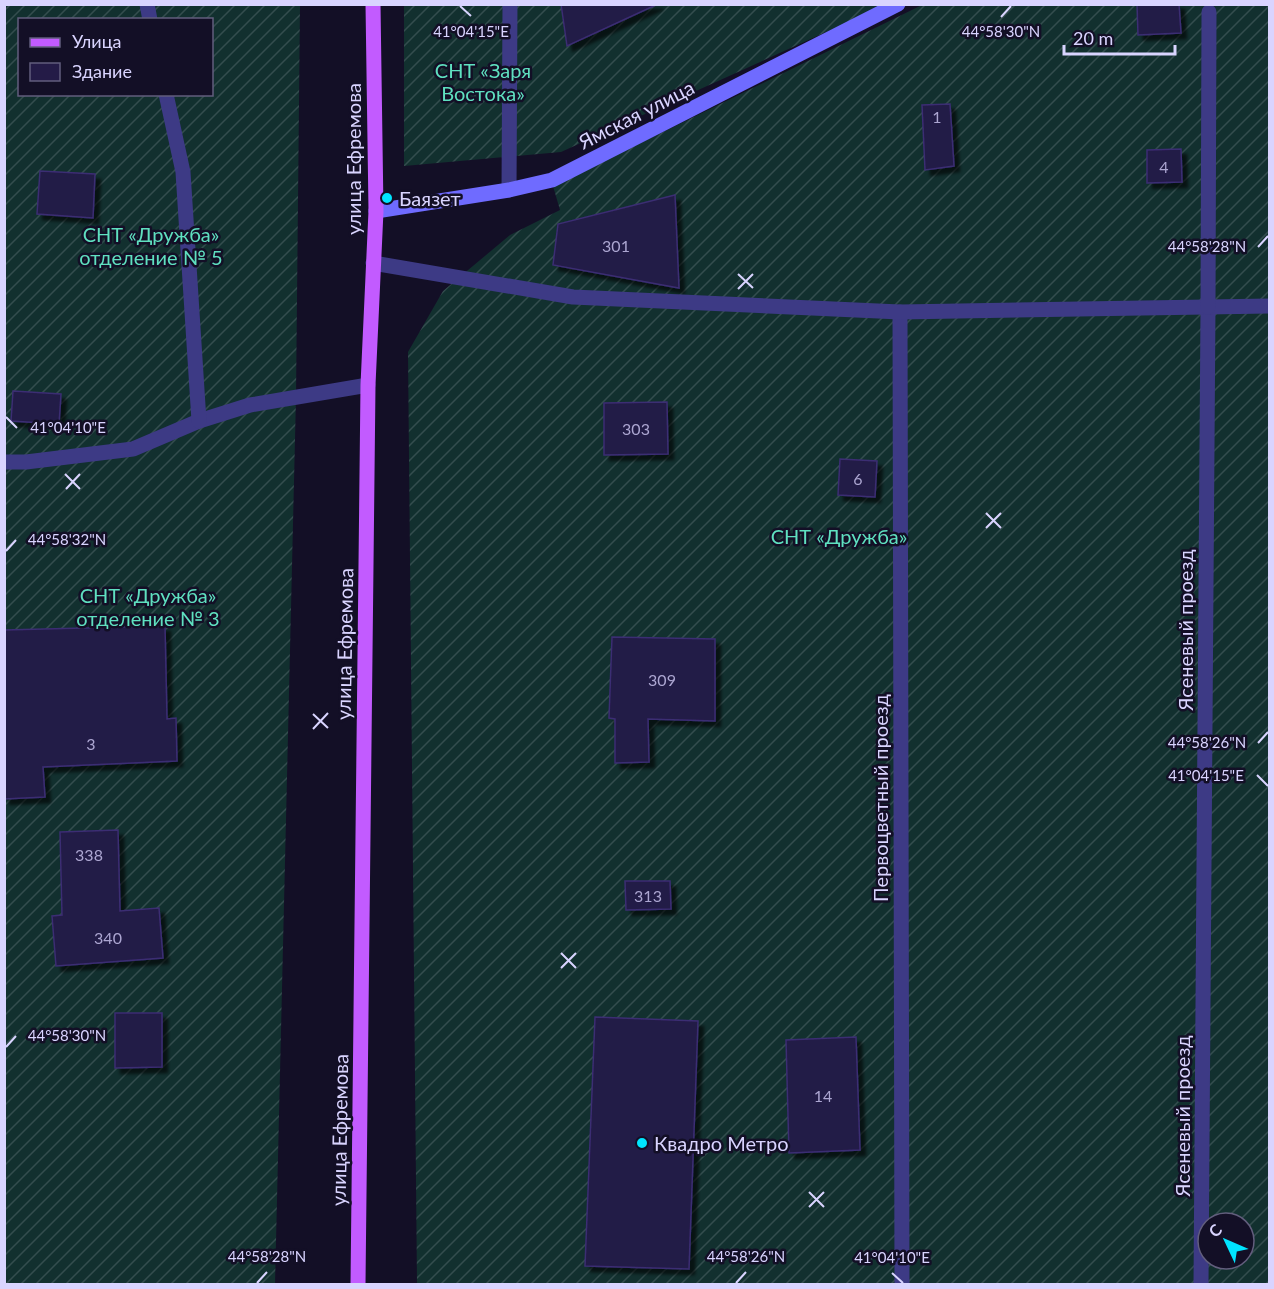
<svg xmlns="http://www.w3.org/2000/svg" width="1274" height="1289" viewBox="0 0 1274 1289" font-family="Lato,sans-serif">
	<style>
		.garden { fill: url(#garden-furrows); fill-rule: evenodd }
		.building { fill: #241b47; stroke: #3b2d73; stroke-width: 1.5; filter: url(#shadow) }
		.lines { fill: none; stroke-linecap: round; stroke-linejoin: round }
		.lane { stroke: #3d3a85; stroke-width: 15 }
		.street { stroke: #3d3a85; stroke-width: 15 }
		.secondary { stroke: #6f6bff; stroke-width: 15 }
		.primary { stroke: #c25bff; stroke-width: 15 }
		.ticks { fill: none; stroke: #d9d4ff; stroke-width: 2 }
		.poi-dot { fill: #00e5ff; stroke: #130f26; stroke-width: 2 }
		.labels { text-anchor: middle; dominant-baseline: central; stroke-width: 5; stroke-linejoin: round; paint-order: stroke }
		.number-label { font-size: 16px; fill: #aca6d1 }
		.park-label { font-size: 20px; fill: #5fe0c0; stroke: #130f26 }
		.street-label { font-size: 20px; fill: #d9d4ff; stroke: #130f26 }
		.poi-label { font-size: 20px; fill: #d9d4ff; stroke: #130f26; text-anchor: start }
		.ticks-label { font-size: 15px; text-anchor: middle; fill: #d9d4ff; stroke: #130f26; stroke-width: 5; stroke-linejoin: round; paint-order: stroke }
	</style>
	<defs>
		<pattern id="garden-furrows" width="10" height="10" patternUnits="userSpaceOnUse" patternTransform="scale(1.5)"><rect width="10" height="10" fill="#12302f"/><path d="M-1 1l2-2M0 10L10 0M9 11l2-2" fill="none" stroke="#344d4e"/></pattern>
		<filter id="shadow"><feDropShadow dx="5.5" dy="5.5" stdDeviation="1.5" flood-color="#0009"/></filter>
	</defs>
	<rect width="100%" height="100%" fill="#130f26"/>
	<!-- garden -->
	<g class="garden">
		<path d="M5,5H300L296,397L275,1284H5ZM20,20H212V94H20Z"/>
		<polygon points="404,5 886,5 561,152 404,166"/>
		<path d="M922,5H1269V1284H417L408,352L443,291L510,235L560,210L553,186ZM1208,1223H1244V1259H1208Z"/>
	</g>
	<!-- building -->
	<g class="building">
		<polygon points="561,4 658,4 567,46"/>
		<polygon points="1137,4 1179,4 1181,33 1138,35"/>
		<polygon points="950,104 954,166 925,170 922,105"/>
		<polygon points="1181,149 1182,182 1147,183 1147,150"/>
		<polygon points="40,171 95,174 93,218 37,214"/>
		<polygon points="675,195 679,288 553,265 558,224"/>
		<polygon points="13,391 61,394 59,424 11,421"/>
		<polygon points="667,402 668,454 604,455 604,403"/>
		<polygon points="840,459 877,461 875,497 838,495"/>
		<polygon points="165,626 167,719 176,718 177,761 43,767 45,797 4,799 4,630"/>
		<polygon points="612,637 715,639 715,721 648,719 649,762 615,763 615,719 609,718"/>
		<polygon points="118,830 120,911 159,908 163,958 56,966 52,916 62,915 60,832"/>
		<polygon points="625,881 670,881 671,909 626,910"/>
		<polygon points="115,1013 162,1013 162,1067 115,1068"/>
		<polygon points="595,1017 698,1021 689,1269 585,1266"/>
		<polygon points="856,1037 860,1150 789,1153 786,1040"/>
	</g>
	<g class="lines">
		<!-- lane -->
		<g class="lane">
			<polyline points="509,190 510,4"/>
			<polyline points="900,312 902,1284"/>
			<polyline points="4,462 26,462 133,449 199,421 250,405 368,385"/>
			<polyline points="1201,1284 1208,307"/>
		</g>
		<!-- street -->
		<g class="street">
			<polyline points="147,4 150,20"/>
			<polyline points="166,94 183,172 199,421"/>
			<polyline points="373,263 573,297 900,312 1270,306"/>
			<polyline points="1208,307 1209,12"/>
		</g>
		<!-- secondary -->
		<polyline class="secondary" points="376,211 509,190 552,180 898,4"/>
		<!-- primary -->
		<polyline class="primary" points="358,1284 368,385 376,211 373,4"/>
	</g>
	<!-- ticks -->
	<path class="ticks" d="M460,6L471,16M1001,17L1011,6M1258,247L1268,236M738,274L753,288M738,289L753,274M6,417L17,428M65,474L80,489M66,489L80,474M986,513L1001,528M986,528L1001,513M6,551L16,540M313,714L328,728M313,729L328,713M1258,743L1268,732M1257,775L1268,786M561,953L576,968M561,968L576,953M6,1047L16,1036M809,1192L824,1207M809,1207L824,1192M892,1273L903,1283M257,1283L267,1272M736,1283L746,1272"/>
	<!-- markers -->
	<g class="poi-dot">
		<circle cx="387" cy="198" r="6"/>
		<circle cx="642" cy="1143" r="6"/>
	</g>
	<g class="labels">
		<!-- number labels -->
		<g class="number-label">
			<text x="937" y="116">1</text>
			<text x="1164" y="166">4</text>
			<text x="616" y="245">301</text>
			<text x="636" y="428">303</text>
			<text x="858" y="478">6</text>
			<text x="662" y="679">309</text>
			<text x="91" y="743">3</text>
			<text x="89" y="854">338</text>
			<text x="648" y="895">313</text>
			<text x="108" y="937">340</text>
			<text x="823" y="1095">14</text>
		</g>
		<!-- park labels -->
		<g class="park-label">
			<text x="483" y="70">СНТ «Заря<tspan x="483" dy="23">Востока»</tspan></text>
			<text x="151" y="234">СНТ «Дружба»<tspan x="151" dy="23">отделение № 5</tspan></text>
			<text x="839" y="536">СНТ «Дружба»</text>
			<text x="148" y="595">СНТ «Дружба»<tspan x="148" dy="23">отделение № 3</tspan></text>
		</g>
		<!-- street labels -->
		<g class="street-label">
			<text transform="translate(636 114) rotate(-27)">Ямская улица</text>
			<text transform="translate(353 159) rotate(-90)">улица Ефремова</text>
			<text transform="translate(1185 630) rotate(-90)">Ясеневый проезд</text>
			<text transform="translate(344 644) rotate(-89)">улица Ефремова</text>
			<text transform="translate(880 798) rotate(-90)">Первоцветный проезд</text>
			<text transform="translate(1182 1116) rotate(-90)">Ясеневый проезд</text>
			<text transform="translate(339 1130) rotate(-89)">улица Ефремова</text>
		</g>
		<!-- poi labels -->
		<g class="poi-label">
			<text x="399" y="198">Баязет</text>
			<text x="654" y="1143">Квадро Метро</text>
		</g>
	</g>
	<g class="ticks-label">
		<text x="471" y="37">41°04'15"E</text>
		<text x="1001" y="37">44°58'30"N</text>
		<text x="1207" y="252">44°58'28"N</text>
		<text x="68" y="433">41°04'10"E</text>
		<text x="67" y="545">44°58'32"N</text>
		<text x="1207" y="748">44°58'26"N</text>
		<text x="1206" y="781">41°04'15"E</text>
		<text x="67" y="1041">44°58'30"N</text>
		<text x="267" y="1262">44°58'28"N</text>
		<text x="746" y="1262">44°58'26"N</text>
		<text x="892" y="1263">41°04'10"E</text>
	</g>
	<!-- border -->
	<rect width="1274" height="1289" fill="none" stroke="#d9d4ff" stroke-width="12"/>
	<!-- legend -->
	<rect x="18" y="18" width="195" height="78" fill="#130f26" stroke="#625e7d" stroke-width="1.5"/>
	<rect x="30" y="38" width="30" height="9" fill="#c25bff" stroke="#625e7d" stroke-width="1.5"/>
	<text x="72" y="48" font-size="18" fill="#d9d4ff">Улица</text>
	<rect x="30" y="63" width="30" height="18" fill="#241b47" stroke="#625e7d" stroke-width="1.5"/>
	<text x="72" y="78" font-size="18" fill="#d9d4ff">Здание</text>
	<!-- north arrow -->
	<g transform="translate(1226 1241) rotate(314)"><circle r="28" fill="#130f26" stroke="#625e7d" stroke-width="1.5"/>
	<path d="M0-4.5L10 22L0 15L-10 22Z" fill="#00e5ff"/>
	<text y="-9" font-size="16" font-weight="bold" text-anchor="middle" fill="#d9d4ff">С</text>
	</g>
	<!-- scale -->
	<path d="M1064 45v9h111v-9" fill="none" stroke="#d9d4ff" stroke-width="3"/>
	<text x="1073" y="45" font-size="18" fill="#d9d4ff" stroke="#130f26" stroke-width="4.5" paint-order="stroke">20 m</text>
</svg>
